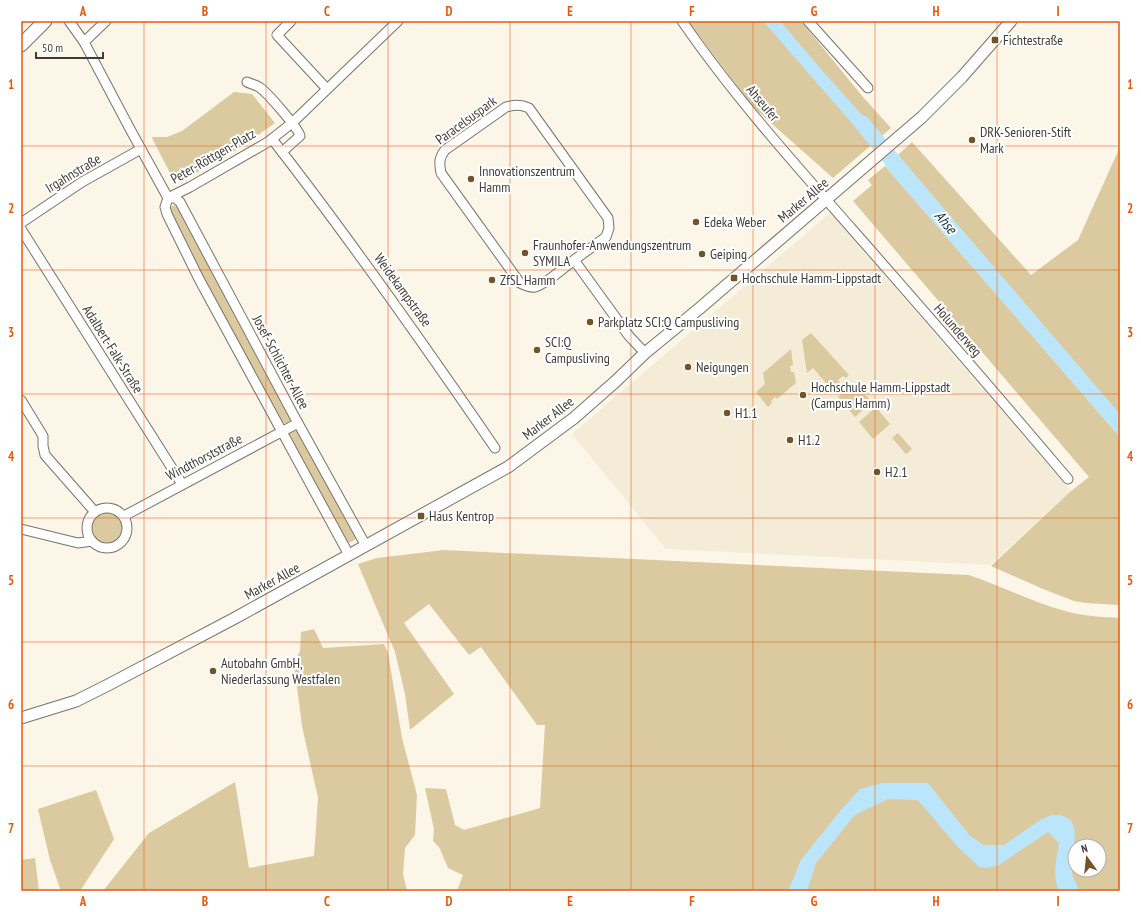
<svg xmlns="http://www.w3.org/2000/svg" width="1141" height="912" viewBox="0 0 1141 912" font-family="'PT Sans Narrow',sans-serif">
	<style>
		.built { fill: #f4ecd7 }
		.green { fill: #dbca9f; fill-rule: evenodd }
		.water { fill: #bbe5fb }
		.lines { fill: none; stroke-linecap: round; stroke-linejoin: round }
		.river { stroke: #bbe5fb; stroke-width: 16 }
		.minor-casing { stroke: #797468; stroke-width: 11 }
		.tertiary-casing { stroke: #797468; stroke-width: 13 }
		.secondary-casing { stroke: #797468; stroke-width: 15 }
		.minor { stroke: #fff; stroke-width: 9 }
		.tertiary { stroke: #fff; stroke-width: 11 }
		.secondary { stroke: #fff; stroke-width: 13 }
		.grid { fill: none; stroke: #e8590c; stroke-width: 1; stroke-opacity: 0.55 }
		.poi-dot { fill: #725429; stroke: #fff; stroke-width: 1.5 }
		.labels { text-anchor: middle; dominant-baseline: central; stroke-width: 4; stroke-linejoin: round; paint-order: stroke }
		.poi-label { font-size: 14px; fill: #3f3d37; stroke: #fff; text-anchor: start }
		.street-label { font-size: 14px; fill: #3f3d37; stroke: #fff }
		.water-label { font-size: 15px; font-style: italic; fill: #0a384b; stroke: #fff }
		.neatline { fill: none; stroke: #e8590c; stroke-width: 1.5 }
		.grid-label { font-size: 13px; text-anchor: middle; font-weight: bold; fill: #e8590c }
	</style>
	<rect width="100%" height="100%" fill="#fcf6e9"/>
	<!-- built -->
	<polygon class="built" points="830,213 1071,491 990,565 666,549 572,434"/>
	<!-- green -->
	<g class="green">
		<polygon points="688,21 801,21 863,97 891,128 833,178 753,107"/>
		<path d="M234,92L252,94L275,123L235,151L191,176C183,178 177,179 170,173L154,142L152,138L153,137H167L182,131Z"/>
		<polygon points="912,142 1031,275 1078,240 1120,147 1120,418 898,155"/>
		<polygon points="885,166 1120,437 1120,605 1085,603 1074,601 1043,589 991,566 1071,491 1089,477 853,201 872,185 868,180"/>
		<polygon points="174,205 178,207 291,419 289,423 287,424 281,422 174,224 169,208"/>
		<polygon points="811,333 849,375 846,378 843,376 838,380 840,383 832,390 813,368 807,373 802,340"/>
		<polygon points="791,349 793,365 790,366 791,372 794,372 796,383 777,399 775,397 771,401 772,403 768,407 756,392 765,384 763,373"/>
		<polygon points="855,383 872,402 855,417 838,397"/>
		<polygon points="876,407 890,424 873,439 859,422"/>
		<polygon points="293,430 298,431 356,539 351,542 346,543 289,435 290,431"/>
		<polygon points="898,433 912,449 906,454 892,438"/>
		<circle cx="108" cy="528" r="16"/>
		<path d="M444,550L969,575C1001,586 1032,602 1065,611C1083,616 1102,617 1120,618V891H457L463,875L448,868L439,847L433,841L434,829L425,788L446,789L455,825L464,830L540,808L545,725H537L481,647L469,655L429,604L404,623L454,694L410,730L405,694L395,652L358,564L377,558ZM1075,846H1099V870H1075Z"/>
		<polygon points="314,629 323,648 384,644 388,653 402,738 417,795 415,835 405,848 403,874 407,891 103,891 149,833 235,782 249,868 314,856 318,798 302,726 294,664 300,651 301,632"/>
		<polygon points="96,790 114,839 80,891 61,891 50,860 38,809"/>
		<polygon points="35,858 39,891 21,891 21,860"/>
	</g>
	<!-- water -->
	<g class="water">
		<polygon points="763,21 780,21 820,68 880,135 870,144"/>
		<polygon points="898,155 1120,414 1120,437 885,166"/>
		<path d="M882,783H928L970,836L984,845H1004L1040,820L1051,815H1061L1071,820L1075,831L1072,874L1079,890L1084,891H1060C1051,878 1057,857 1059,843L1048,832L999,865L987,868L979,867L957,846L918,800L888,799L855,815L816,863L807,891H788L801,860L841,810L860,789Z"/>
	</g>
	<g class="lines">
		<!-- river -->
		<polyline class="river" points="862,123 905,176"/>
		<defs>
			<g id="minor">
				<polyline points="69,21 84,42 130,129 168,198"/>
				<polyline points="291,21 277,35 327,89"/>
				<path d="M682,21C733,95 793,162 852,229C925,312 997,395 1068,479"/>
				<polyline points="808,21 868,88"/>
				<polyline points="84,42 106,21"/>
				<path d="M247,82C251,84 256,85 259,87C266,91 299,129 300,136L282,152"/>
				<path d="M272,139C350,239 423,343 495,448"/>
				<polyline points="168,198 175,198 180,202 293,414 366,546"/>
				<polyline points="168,198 165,207 167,214 199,279 349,555"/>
				<polyline points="168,198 190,187 268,142 292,123 398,21"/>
				<polyline points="21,223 82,182 141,149"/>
				<polyline points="21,229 182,484"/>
				<path d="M574,260L606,237L609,228L608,218L529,108C520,104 514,105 506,107L445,150C439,158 439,163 441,173L520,283C524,285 530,288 535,287C545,285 565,267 574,260L629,336L645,353"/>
				<polyline points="21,400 43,436 43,446 45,455 95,512"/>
				<circle cx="107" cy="528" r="20"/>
				<polyline points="124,516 298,423"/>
				<polyline points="21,529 78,543 92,541"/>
			</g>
			<polyline id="tertiary" points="21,718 76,701 108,685 235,618 508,467 574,418 616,381 645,353 700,308 922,117 962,77 1011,21"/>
			<polyline id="secondary" points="21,45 45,21"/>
		</defs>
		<!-- minor casing -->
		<use href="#minor" class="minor-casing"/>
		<!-- tertiary casing -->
		<use href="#tertiary" class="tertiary-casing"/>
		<!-- secondary casing -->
		<use href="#secondary" class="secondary-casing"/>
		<!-- minor -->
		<use href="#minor" class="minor"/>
		<!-- tertiary -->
		<use href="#tertiary" class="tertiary"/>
		<!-- secondary -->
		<use href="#secondary" class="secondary"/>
	</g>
	<!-- grid -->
	<path class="grid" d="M144,21V891M266,21V891M388,21V891M510,21V891M631,21V891M753,21V891M875,21V891M997,21V891M21,146H1120M21,270H1120M21,394H1120M21,518H1120M21,642H1120M21,766H1120"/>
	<!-- markers -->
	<g class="poi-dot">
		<rect x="991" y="36" width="8" height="8" rx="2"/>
		<circle cx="972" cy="140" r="4"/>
		<circle cx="471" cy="179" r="4"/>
		<circle cx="696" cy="222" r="4"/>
		<circle cx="525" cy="253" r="4"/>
		<circle cx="702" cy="254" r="4"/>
		<rect x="730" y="274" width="8" height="8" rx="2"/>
		<circle cx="492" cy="280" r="4"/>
		<circle cx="590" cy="322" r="4"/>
		<circle cx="537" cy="350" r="4"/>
		<circle cx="688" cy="367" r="4"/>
		<circle cx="803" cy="395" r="4"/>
		<circle cx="727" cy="413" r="4"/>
		<circle cx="790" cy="440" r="4"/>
		<circle cx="877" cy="472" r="4"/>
		<rect x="417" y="512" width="8" height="8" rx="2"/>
		<circle cx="213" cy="671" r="4"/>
	</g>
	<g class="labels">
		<!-- poi labels -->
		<g class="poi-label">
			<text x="1003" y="40">Fichtestraße</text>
			<text x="980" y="132">DRK-Senioren-Stift<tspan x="980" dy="16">Mark</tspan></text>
			<text x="479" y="171">Innovationszentrum<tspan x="479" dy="16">Hamm</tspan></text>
			<text x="704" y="222">Edeka Weber</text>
			<text x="533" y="245">Fraunhofer-Anwendungszentrum<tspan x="533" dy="16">SYMILA</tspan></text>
			<text x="710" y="254">Geiping</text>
			<text x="742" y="278">Hochschule Hamm-Lippstadt</text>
			<text x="500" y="280">ZfSL Hamm</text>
			<text x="598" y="322">Parkplatz SCI:Q Campusliving</text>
			<text x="545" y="342">SCI:Q<tspan x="545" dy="16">Campusliving</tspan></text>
			<text x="696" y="367">Neigungen</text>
			<text x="811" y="387">Hochschule Hamm-Lippstadt<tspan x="811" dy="16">(Campus Hamm)</tspan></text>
			<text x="735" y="413">H1.1</text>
			<text x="798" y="440">H1.2</text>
			<text x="885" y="472">H2.1</text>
			<text x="429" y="516">Haus Kentrop</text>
			<text x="221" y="663">Autobahn GmbH,<tspan x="221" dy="16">Niederlassung Westfalen</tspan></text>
		</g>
		<!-- street labels -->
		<g class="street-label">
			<text transform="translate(763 103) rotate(50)">Ahseufer</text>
			<text transform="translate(466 120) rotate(-36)">Paracelsuspark</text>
			<text transform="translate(213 156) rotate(-30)">Peter-Röttgen-Platz</text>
			<text transform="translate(73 173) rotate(-31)">Irgahnstraße</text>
			<text transform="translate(803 200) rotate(-40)">Marker Allee</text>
			<text transform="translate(403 290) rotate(54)">Weidekampstraße</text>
			<text transform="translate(958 330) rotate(49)">Holunderweg</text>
			<text transform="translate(113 349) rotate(58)">Adalbert-Falk-Straße</text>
			<text transform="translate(281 362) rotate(62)">Josef-Schlichter-Allee</text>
			<text transform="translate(548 418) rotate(-38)">Marker Allee</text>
			<text transform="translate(204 457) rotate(-28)">Windthorststraße</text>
			<text transform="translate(272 581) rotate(-29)">Marker Allee</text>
		</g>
		<!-- water labels -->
		<g class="water-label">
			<text transform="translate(946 222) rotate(50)">Ahse</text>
		</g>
	</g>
	<!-- border -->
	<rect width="1141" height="912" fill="none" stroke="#ffffff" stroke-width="44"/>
	<!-- north arrow -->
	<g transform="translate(1087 858) rotate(345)"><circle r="19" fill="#ffffff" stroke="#b2b1af"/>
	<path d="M0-3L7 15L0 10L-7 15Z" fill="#725429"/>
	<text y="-6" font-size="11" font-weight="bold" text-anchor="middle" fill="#3f3d37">N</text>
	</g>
	<!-- scale -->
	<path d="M36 52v6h67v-6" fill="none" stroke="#3f3d37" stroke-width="2"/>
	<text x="42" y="52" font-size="12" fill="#3f3d37" stroke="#ffffff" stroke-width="3" paint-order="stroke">50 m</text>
	<rect x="22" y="22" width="1097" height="868" class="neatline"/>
	<g class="grid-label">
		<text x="83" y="16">A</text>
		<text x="205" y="16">B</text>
		<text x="327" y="16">C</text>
		<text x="449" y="16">D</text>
		<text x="570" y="16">E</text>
		<text x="692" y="16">F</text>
		<text x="814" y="16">G</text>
		<text x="936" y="16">H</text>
		<text x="1058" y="16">I</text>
		<text x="11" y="89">1</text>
		<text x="1130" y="89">1</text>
		<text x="11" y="213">2</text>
		<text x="1130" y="213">2</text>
		<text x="11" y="337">3</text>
		<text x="1130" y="337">3</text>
		<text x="11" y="461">4</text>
		<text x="1130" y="461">4</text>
		<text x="11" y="585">5</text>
		<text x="1130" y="585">5</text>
		<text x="11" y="709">6</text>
		<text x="1130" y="709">6</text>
		<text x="11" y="833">7</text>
		<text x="1130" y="833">7</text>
		<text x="83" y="906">A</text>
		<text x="205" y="906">B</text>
		<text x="327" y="906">C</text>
		<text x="449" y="906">D</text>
		<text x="570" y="906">E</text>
		<text x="692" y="906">F</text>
		<text x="814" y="906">G</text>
		<text x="936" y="906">H</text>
		<text x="1058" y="906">I</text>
	</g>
</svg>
